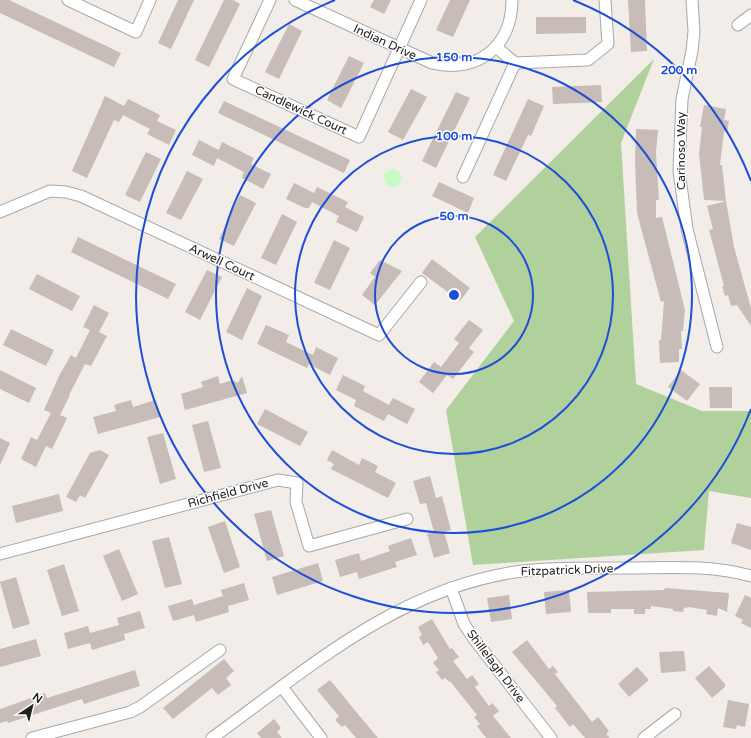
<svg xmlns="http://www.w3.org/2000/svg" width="751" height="738" viewBox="0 0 751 738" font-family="'Varela Round',sans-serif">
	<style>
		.forest { fill: #b1d19c }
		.park { fill: #c7fbc5 }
		.building { fill: #c7bcb7 }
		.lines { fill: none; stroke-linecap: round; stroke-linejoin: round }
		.minor-casing { stroke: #a8a8a8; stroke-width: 13 }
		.minor { stroke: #fff; stroke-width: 11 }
		.ring { fill: none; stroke: #1d4ed8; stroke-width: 2 }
		.labels { text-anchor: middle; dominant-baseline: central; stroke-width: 3; stroke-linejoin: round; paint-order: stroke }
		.street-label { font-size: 12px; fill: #212121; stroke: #fff }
		.centre { fill: #1d4ed8; stroke: #fff; stroke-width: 2 }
		.ring-label { font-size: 12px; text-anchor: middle; font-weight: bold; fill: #1d4ed8; stroke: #fff; stroke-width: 3; stroke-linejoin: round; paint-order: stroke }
	</style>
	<rect width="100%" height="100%" fill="#f2ede8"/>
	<!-- forest -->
	<polygon class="forest" points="654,59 621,143 636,384 702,411 751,411 751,498 709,491 704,550 473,565 446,410 514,321 475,237"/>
	<!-- park -->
	<circle class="park" cx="393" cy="178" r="9"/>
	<!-- building -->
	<g class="building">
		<polygon points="0,0 9,0 121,53 114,67 0,13"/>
		<polygon points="178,0 194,0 171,49 158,43"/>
		<polygon points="224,0 233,0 240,4 209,67 195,60"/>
		<polygon points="374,0 391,0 384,14 370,7"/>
		<polygon points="450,0 470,0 453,37 436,30"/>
		<polygon points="628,0 645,0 647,51 631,52"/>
		<polygon points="536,17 586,17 586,33 536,34"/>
		<polygon points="289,24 302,31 279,79 265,72"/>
		<polygon points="349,56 364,63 341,108 327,100"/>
		<polygon points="601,85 602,102 553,104 552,87"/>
		<polygon points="411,89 427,97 403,140 388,132"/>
		<polygon points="456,92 470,98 436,168 422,161"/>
		<polygon points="105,96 124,106 128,99 160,115 157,121 176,130 169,145 147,134 150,129 123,115 119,122 114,120 87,178 72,171"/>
		<polygon points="528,99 544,106 531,136 528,135 506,181 493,175"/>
		<polygon points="224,101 350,160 344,173 218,113"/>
		<polygon points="704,105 726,109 724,120 729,121 727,132 724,131 720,165 722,165 726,201 704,200 699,153 702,127 700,127"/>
		<polygon points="636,129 658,130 656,153 659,200 656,200 656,218 662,217 685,310 683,331 681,331 682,349 679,349 679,362 660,363 659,340 661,340 664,301 661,302 637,213 635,161"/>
		<polygon points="199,140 219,150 222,142 254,158 251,164 271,174 263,189 242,178 244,172 217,158 214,166 192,155"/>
		<polygon points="146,152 161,159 140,202 125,195"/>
		<polygon points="187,171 203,179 181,220 166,213"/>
		<polygon points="439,182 474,198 468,213 432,196"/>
		<polygon points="294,183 314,193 317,187 348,202 345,207 364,217 357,232 336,222 339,216 312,202 309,208 305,208 286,199"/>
		<polygon points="240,195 256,203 234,246 219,239"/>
		<polygon points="726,201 734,247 751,308 751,326 737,305 731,306 728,295 725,296 722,286 724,286 709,230 713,229 707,206"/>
		<polygon points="282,214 297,222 276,265 261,258"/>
		<polygon points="78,237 176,284 168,299 71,252"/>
		<polygon points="334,240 350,248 330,290 314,283"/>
		<polygon points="432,259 470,288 460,301 422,273"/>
		<polygon points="380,260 402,271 375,305 362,295 375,277 370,273"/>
		<polygon points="207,270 222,277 200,320 185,312"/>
		<polygon points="37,274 80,296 72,311 29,289"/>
		<polygon points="247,288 262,296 242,340 226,332"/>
		<polygon points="94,305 109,313 99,332 107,336 91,366 85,364 69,395 70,395 60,415 67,418 52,449 46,446 36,467 21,459 31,437 37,440 51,413 44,410 59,376 71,355 76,358 90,330 83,327"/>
		<polygon points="469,320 483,330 469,348 474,352 453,379 447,375 433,393 419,382 434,362 441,367 459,343 454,339"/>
		<polygon points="266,325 289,335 286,342 313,355 316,347 338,358 330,375 309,364 307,368 257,344"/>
		<polygon points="11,329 54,350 46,366 3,345"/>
		<polygon points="0,370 36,388 29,403 0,389"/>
		<polygon points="681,370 700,384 687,401 668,387"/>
		<polygon points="343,375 365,386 363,391 389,405 393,398 415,409 407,424 388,414 384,421 354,406 356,400 336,390"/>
		<polygon points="218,376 220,384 232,380 238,383 242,376 247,393 185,410 181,394 203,387 201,382"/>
		<polygon points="709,387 732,387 732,408 710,408"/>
		<polygon points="131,400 133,407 155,400 160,417 98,434 93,417 116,411 114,405"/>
		<polygon points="265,409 308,432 300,446 257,424"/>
		<polygon points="208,421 221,468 204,472 192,425"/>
		<polygon points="163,433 176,479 160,484 147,437"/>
		<polygon points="0,438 10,443 0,465"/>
		<polygon points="100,450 109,455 85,498 80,495 76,502 66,497 90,453"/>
		<polygon points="332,450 359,465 362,458 378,466 375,472 396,483 388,498 331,469 334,464 327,460"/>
		<polygon points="430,476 436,498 442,496 451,530 444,532 450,553 434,558 427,534 434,532 426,503 420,504 413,481"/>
		<polygon points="59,494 63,511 16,523 12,506"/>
		<polygon points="271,510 284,556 267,561 254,514"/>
		<polygon points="225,521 240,567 224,573 208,527"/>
		<polygon points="737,523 751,527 751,550 731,543"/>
		<polygon points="169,537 182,584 165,588 152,541"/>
		<polygon points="411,538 417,555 395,562 397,567 359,579 357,572 340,577 335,560 359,553 361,561 390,551 388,546"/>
		<polygon points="119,549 138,594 122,601 103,556"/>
		<polygon points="318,563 323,581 277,595 272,577"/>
		<polygon points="64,564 79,611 62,616 47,570"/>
		<polygon points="16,577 30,624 13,629 0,582"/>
		<polygon points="244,583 249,600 228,606 229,612 196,622 194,615 173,621 168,606 192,599 194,605 223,596 221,590"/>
		<polygon points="665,588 729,593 727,612 718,608 717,616 706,614 707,610 689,607 684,608 683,612 673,611 673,609 651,606 651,609 645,609 645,614 634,614 634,609 611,609 611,613 588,613 587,592 664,590"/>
		<polygon points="569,590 571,612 546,614 544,592"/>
		<polygon points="509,595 512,619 491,622 487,598"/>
		<polygon points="745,595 751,598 751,628 741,623 743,620 735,616"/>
		<polygon points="140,611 145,628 124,634 125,640 92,650 90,643 68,649 64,633 88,626 90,633 119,625 117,618"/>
		<polygon points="432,619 450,649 452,648 459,657 453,661 467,679 472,675 479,684 475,687 489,706 492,703 499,711 493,716 511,738 486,738 477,726 480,724 474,717 477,715 450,681 449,682 445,678 442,680 436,672 439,670 433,663 438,658 428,642 423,645 419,637 422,635 418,627"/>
		<polygon points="36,639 41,656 0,667 0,649"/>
		<polygon points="527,640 549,669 553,666 558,672 555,674 592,722 598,717 609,731 606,734 610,738 585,738 573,724 570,727 555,708 557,706 512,652"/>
		<polygon points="684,651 686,671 661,673 659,652"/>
		<polygon points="224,659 234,671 226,678 231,685 218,695 212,688 173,719 163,708"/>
		<polygon points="709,666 725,684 725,687 712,698 695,678"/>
		<polygon points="637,667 649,680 629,697 618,684"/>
		<polygon points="135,670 140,686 84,704 82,699 8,723 7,721 0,723 0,709 45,693 47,698"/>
		<polygon points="330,680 348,702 378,738 356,738 345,725 342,727 335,720 339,716 317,690"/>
		<polygon points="728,700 749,704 745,727 737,725 736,729 723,727"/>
		<polygon points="274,719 281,728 277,732 282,738 261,738 257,733"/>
	</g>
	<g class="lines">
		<defs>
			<g id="minor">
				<polyline points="68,0 136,32 150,0"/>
				<polyline points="270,0 233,79 359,137 421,0"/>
				<path d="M295,0L432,63C477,74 512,47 512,0"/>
				<polyline points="692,0 694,31 692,51 682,99 679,171 687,229 717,347"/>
				<polyline points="738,25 751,15"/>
				<polyline points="496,47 515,63 588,60 608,44 605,0"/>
				<polyline points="463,177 515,63"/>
				<polyline points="0,212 50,191 66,192 81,196 379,335 421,282"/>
				<polyline points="0,554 278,480 297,483 296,502 309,546 407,519"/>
				<polyline points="451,588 464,624 474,639 551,738"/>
				<polyline points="282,687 321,738"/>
				<polyline points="32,738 130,712 140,707 220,650"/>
				<path d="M212,738C309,668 399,587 522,571C555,567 589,568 622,568C665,568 709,564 751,576"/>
				<polyline points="644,738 675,714"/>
			</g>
		</defs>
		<!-- minor casing -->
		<use href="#minor" class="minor-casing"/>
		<!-- minor -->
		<use href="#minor" class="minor"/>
	</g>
	<!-- distance rings -->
	<g class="ring">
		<circle cx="454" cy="295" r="79"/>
		<circle cx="454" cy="295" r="159"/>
		<circle cx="454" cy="295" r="238"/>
		<path d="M751 409A318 318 0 1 1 335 0M573 0A318 318 0 0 1 751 181"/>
	</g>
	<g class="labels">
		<!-- street labels -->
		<g class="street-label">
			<text transform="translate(385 42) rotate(25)">Indian Drive</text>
			<text transform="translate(301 110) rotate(25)">Candlewick Court</text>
			<text transform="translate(681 151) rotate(-90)">Carinoso Way</text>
			<text transform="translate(222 262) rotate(25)">Arwell Court</text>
			<text transform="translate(228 493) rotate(-15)">Richfield Drive</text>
			<text transform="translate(567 570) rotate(-2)">Fitzpatrick Drive</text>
			<text transform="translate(496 666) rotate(53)">Shillelagh Drive</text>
		</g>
	</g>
	<circle cx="454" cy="295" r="6" class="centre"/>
	<g class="ring-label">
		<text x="454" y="61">150 m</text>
		<text x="679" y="74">200 m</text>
		<text x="454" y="140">100 m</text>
		<text x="454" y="220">50 m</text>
	</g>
	<!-- north arrow -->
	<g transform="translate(32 706) rotate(35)" stroke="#ffffff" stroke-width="3" paint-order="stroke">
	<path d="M0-3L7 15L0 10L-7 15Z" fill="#212121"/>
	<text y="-6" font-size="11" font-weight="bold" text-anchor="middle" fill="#212121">N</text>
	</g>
</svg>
